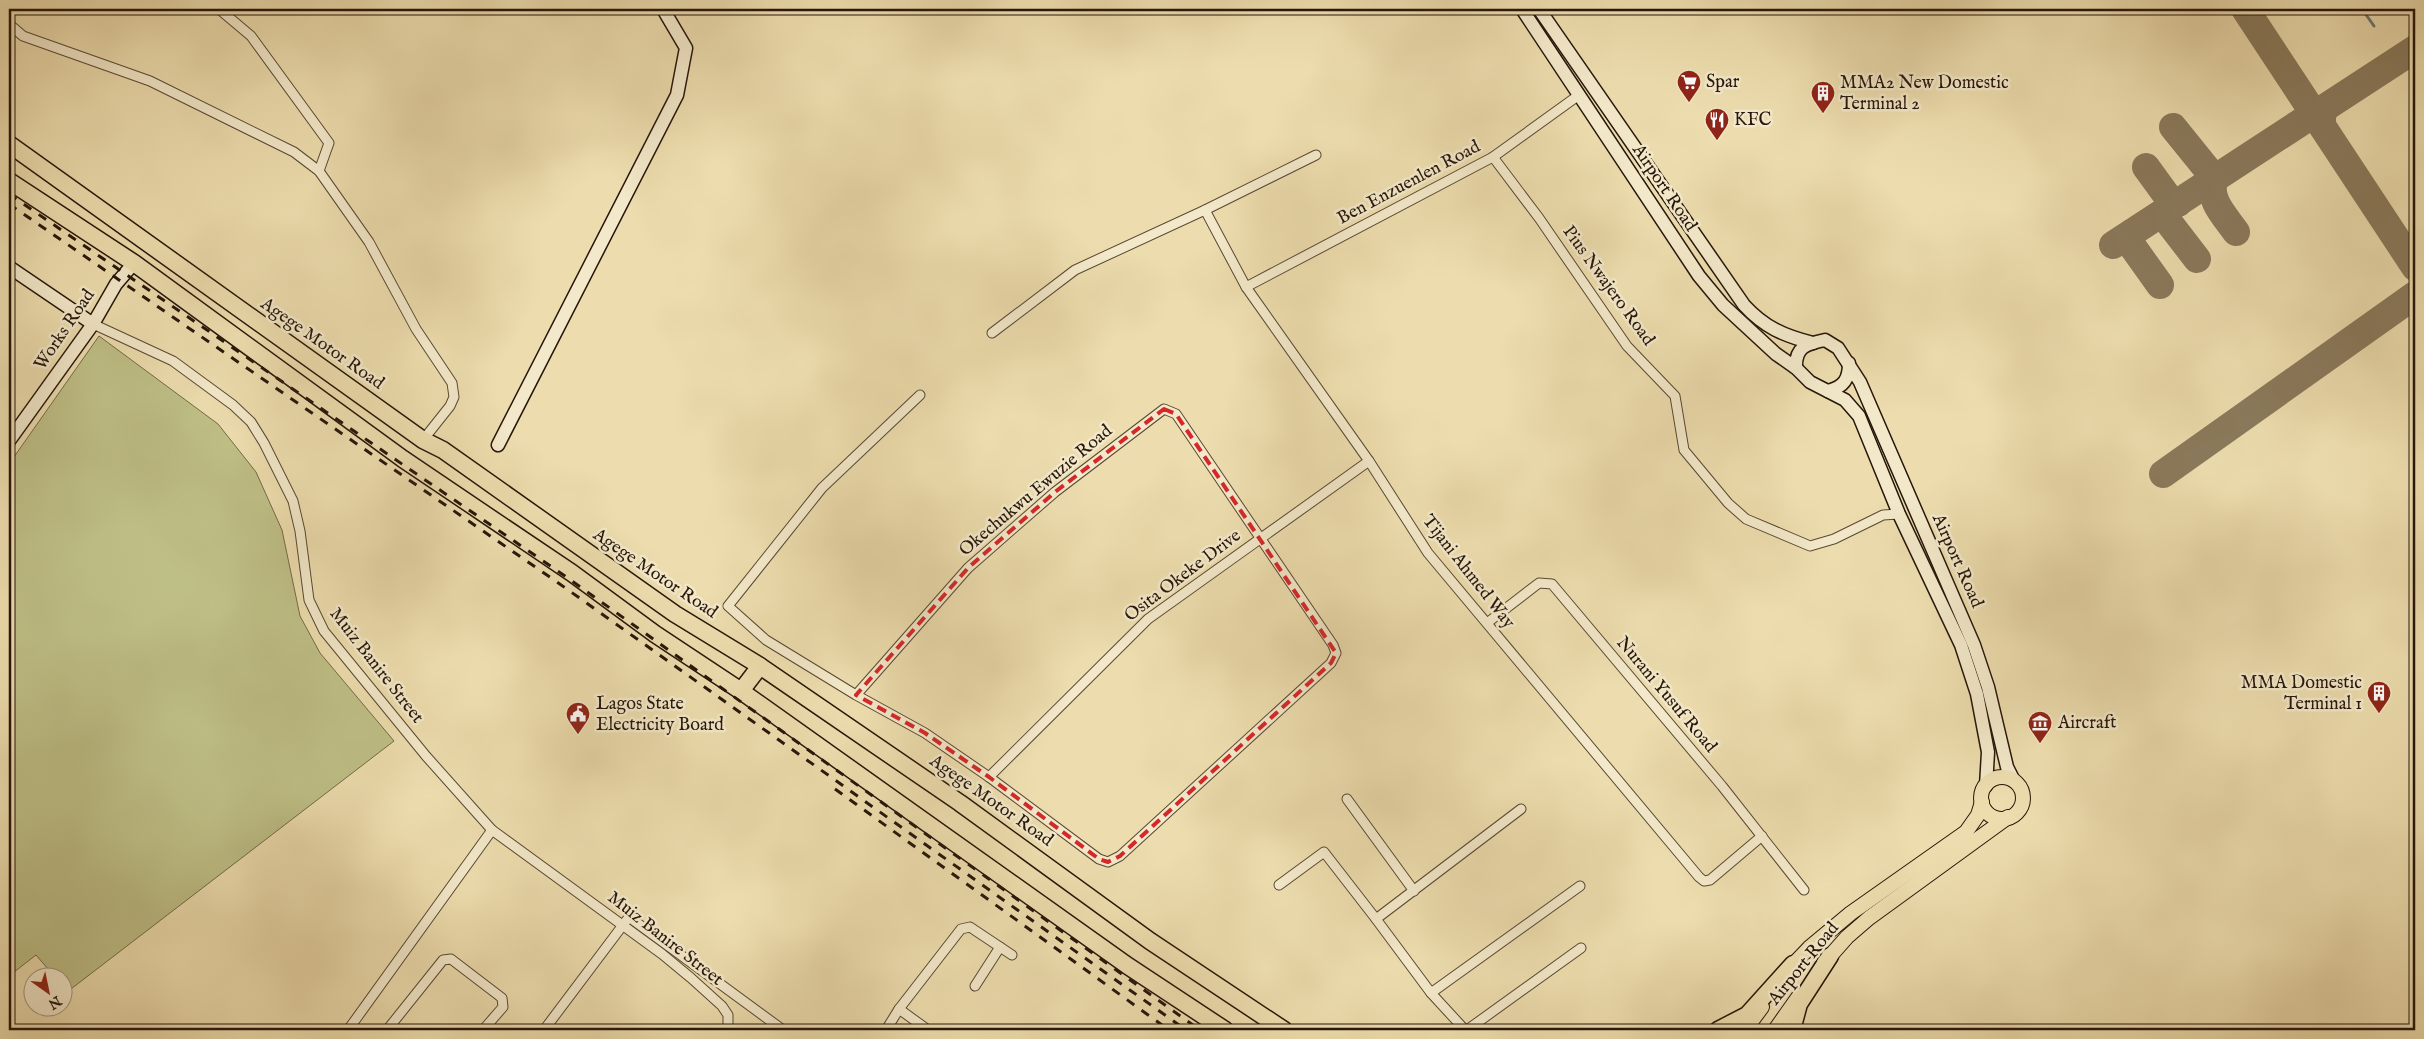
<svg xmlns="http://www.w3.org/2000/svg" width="2424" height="1039" viewBox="0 0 2424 1039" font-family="'IM FELL English',serif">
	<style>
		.green { fill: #bebf86; stroke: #726a48 }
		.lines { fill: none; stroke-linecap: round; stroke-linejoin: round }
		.stream { stroke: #6e7871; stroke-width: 3 }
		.taxiway { stroke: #8a7a5c; stroke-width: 28 }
		.street-casing { stroke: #584833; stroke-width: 11 }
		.secondary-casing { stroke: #26160a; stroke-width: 15 }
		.primary-casing { stroke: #26160a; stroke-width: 16 }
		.highway-casing { stroke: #26160a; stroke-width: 19 }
		.street { stroke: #f3e9ca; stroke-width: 9 }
		.secondary { stroke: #f3e9ca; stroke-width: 12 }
		.primary { stroke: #edddae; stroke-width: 14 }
		.highway { stroke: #edddae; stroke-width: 16 }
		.rail { stroke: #26160a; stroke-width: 3; stroke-dasharray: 9 9; stroke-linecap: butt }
		.marked { fill: none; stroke: #d62828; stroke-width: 4; stroke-dasharray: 10 6; stroke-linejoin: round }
		.labels { text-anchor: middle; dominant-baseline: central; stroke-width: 5; stroke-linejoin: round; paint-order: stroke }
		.poi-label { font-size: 18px; fill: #26160a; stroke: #f3e9ca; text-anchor: start }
		.street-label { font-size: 18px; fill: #26160a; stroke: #f3e9ca }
	</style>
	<rect width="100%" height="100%" fill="#edddae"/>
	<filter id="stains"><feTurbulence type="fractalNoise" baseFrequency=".004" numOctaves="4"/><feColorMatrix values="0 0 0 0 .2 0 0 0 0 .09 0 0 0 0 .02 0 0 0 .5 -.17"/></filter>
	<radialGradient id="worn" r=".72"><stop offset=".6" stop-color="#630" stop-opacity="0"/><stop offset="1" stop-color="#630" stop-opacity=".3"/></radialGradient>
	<!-- green -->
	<polygon class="green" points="99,336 218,424 256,472 282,530 300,616 320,653 394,741 67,992 63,987 62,976 54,976 36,955 9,976 9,464"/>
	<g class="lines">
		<!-- stream -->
		<g class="stream">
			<polyline points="2362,9 2374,26"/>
			<polyline points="2414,90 2415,91"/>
		</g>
		<!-- taxiway -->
		<g class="taxiway">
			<polyline points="2245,9 2415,267"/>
			<polyline points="2322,125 2322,115 2326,107 2415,49"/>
			<polyline points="2173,127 2211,174 2217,177"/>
			<polyline points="2146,167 2170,200 2178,203"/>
			<path d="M2214,179C2208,200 2224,215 2236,232"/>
			<polyline points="2169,209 2167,220 2197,259"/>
			<polyline points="2132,233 2130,243 2160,285"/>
			<polyline points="2113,245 2315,113"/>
			<polyline points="2163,474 2415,295"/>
		</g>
		<defs>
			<g id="street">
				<polyline points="219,9 251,36 329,143 319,171"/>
				<polyline points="9,24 23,36 150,81 294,152 319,171 369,242 416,329 452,383 454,397 450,406 423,440"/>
				<polyline points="1493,157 1539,218 1627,346 1675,396 1684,450 1728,503 1746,519 1810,546 1834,539 1883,515 1899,514"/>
				<polyline points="1205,210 1246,287 1369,461 1428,553 1699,877 1704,881 1710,880 1762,836"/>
				<polyline points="1246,287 1493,157 1579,95"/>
				<polyline points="93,324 173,361 233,405 251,422 264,443 293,501 300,531 309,600 324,631 426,756 492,830 662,954 691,978 722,1006 728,1015 728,1025 724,1030"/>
				<polyline points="992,333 1075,270 1205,210 1316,155"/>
				<polyline points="1487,623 1539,583 1552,584 1722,786 1804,890"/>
				<polyline points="856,695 968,568 1055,492 1164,409 1176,414 1333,645 1336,653 1331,663 1120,856 1108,862 1099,859 989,777 925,733 856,695 766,640 728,606 822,488 920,395"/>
				<polyline points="989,777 1148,619 1369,461"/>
				<polyline points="1347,799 1414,891"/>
				<polyline points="1279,885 1324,852 1376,919"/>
				<polyline points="975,986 1000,947"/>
				<polyline points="1431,993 1580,886"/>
				<polyline points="899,1009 928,1030"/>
				<polyline points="348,1030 492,830"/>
				<polyline points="387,1030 443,960 451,959 502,998 503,1007 483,1030"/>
				<polyline points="544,1030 629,917 783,1030"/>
				<polyline points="886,1030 899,1009 961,929 970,927 1012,955"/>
				<polyline points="1465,1030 1431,993 1376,919 1521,809"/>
				<polyline points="1467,1030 1581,948"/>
			</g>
			<g id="secondary">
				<polyline points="1522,9 1699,276 1723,305 1776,354 1796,368 1810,382 1845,400 1859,416 1899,514 1961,645 1977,694 1988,752 1986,786"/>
				<path d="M1539,9L1744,305C1764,327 1784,336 1813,343"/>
				<polyline points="9,267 93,324"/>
				<path d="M1796,368C1795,347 1806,344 1825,340L1838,348L1860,382L1974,645L1988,687L2007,767L2014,781"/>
				<path d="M1828,391C1844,387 1849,379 1849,363"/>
				<polyline points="9,441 93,324 116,284 134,263"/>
				<polyline points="498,445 677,95 686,48 663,9"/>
			</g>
			<g id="primary">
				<circle cx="2002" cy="798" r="21"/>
				<polyline points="1824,963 1847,937 1869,918 2008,817"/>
				<polyline points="1787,971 1809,948 1851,913 1966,832 1978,815 1982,802"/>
				<polyline points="1745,1030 1762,1007"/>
				<polyline points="1775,1030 1799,996"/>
			</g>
			<g id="highway">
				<polyline points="9,144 423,440 443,450 675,614 760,666 960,803 1150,941 1284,1030"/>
				<polyline points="9,181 134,263 403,459 572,573 655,634 741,691 1128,966 1225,1030"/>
				<polyline points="741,691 760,666"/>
				<polyline points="1718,1030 1747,1015 1793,964"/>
				<polyline points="1792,1030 1799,1004 1830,956"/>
			</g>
		</defs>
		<!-- street casing -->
		<use href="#street" class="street-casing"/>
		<!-- secondary casing -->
		<use href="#secondary" class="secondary-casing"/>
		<!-- primary casing -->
		<use href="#primary" class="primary-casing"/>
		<!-- highway casing -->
		<use href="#highway" class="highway-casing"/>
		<!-- street -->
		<use href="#street" class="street"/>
		<!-- secondary -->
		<use href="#secondary" class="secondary"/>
		<!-- primary -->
		<use href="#primary" class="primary"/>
		<!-- highway -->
		<use href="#highway" class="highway"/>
		<!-- rail -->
		<g class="rail">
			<polyline points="9,194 565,576 1200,1030"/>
			<polyline points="9,204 557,582 1186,1030"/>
			<polyline points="835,789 1169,1030"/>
		</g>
	</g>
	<!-- marked area -->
	<path class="marked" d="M1164,409L1176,414L1336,653L1331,663L1120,856L1108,862L1099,859L989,777L925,733L856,695L968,568L1055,492Z"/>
	<!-- icons -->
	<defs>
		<symbol id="supermarket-pin" viewBox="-11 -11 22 30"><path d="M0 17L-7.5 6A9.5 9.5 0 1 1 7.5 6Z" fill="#8f2418" stroke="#f3e9ca"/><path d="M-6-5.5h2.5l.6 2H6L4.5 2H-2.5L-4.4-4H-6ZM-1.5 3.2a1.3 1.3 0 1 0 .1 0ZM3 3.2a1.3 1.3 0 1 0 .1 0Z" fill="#fff"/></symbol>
		<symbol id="building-pin" viewBox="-11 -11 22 30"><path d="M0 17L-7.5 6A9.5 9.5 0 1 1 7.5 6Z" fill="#8f2418" stroke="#f3e9ca"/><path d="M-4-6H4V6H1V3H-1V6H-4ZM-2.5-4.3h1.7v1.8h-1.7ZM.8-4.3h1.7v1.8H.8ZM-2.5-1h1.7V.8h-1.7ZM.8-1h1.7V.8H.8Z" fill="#fff"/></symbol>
		<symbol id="restaurant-pin" viewBox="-11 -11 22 30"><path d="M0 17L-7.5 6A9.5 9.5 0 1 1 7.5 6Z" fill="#8f2418" stroke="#f3e9ca"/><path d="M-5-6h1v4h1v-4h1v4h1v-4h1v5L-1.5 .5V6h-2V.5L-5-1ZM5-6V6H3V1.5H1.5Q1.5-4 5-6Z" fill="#fff"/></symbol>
		<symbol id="civic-pin" viewBox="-11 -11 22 30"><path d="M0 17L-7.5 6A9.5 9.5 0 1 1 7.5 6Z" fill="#8f2418" stroke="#f3e9ca"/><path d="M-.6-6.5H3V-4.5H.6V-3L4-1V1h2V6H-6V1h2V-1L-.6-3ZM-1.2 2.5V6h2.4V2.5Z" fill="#fff"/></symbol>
		<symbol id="museum-pin" viewBox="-11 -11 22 30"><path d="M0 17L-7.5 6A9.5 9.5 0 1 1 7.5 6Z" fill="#8f2418" stroke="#f3e9ca"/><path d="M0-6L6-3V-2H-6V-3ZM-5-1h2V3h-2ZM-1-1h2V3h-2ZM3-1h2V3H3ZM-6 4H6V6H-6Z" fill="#fff"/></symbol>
	</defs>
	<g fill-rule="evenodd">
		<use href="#supermarket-pin" x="1675" y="68" width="28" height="38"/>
		<use href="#building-pin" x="1809" y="79" width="28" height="38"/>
		<use href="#restaurant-pin" x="1703" y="106" width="28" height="38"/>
		<use href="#building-pin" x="2365" y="679" width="28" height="38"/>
		<use href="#civic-pin" x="564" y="700" width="28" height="38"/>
		<use href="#museum-pin" x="2026" y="709" width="28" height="38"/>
	</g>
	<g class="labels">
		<!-- poi labels -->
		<g class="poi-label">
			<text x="1706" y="82">Spar</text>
			<text x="1840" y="83">MMA2 New Domestic<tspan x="1840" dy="21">Terminal 2</tspan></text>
			<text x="1734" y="120">KFC</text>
			<text x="2362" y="683" text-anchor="end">MMA Domestic<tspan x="2362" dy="21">Terminal 1</tspan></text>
			<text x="596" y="704">Lagos State<tspan x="596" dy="21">Electricity Board</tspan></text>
			<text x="2058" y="723">Aircraft</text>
		</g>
		<!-- street labels -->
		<g class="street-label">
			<text transform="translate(1409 183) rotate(-28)">Ben Enzuenlen Road</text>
			<text transform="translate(1664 188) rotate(56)">Airport Road</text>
			<text transform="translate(1608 286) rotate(54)">Pius Nwajero Road</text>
			<text transform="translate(65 330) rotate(-56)">Works Road</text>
			<text transform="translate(322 344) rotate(35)">Agege Motor Road</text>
			<text transform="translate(1036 491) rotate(-40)">Okechukwu Ewuzie Road</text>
			<text transform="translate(1957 561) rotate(66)">Airport Road</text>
			<text transform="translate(1468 572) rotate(52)">Tijani Ahmed Way</text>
			<text transform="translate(655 574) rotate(34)">Agege Motor Road</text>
			<text transform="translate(1183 576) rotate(-37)">Osita Okeke Drive</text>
			<text transform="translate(376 666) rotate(52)">Muiz Banire Street</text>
			<text transform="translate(1666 695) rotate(50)">Nurani Yusuf Road</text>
			<text transform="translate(991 801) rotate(35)">Agege Motor Road</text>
			<text transform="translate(665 939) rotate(38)">Muiz Banire Street</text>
			<text transform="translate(1804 964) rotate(-51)">Airport Road</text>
		</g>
	</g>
	<!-- margin -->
	<rect width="2424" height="1039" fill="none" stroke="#edddae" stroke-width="30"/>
	<rect x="10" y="10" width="2404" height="1019" fill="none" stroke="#26160a" stroke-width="2.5"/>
	<rect x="15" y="15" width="2394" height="1009" fill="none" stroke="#26160a"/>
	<!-- north arrow -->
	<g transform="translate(48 992) rotate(147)"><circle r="24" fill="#f3e9ca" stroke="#a1957d"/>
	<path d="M0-4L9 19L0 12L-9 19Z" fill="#8f2418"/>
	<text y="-8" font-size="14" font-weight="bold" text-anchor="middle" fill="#26160a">N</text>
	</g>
	<rect width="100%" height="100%" filter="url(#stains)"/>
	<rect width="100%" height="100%" fill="url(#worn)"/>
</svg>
